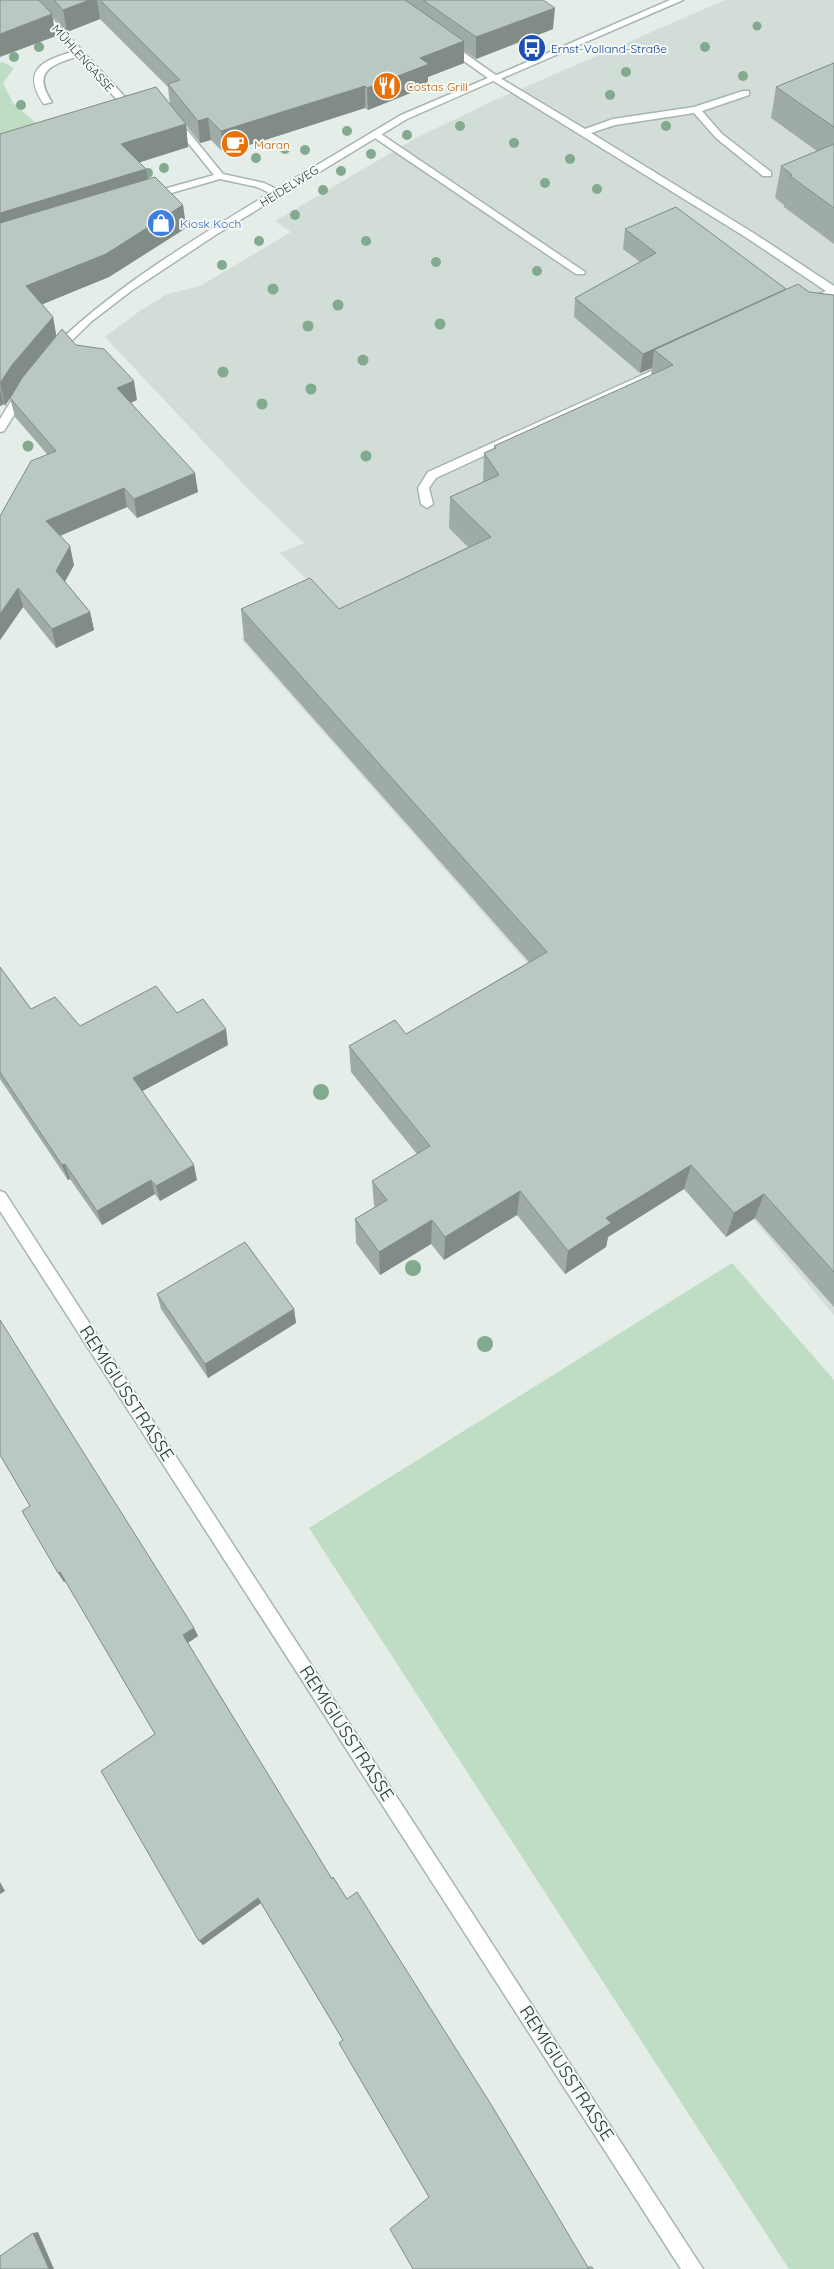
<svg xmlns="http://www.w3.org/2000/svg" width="834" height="2269" viewBox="0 0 834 2269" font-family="Quicksand,sans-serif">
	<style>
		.built { fill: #d2ddd7 }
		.green { fill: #beddc4 }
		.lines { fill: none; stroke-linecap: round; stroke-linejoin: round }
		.service-casing { stroke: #a7b5af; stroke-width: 3 }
		.minor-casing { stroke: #a7b5af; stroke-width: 3 }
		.tertiary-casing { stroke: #a7b5af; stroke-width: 3 }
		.service { fill: #fff; fill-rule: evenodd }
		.minor { fill: #fff; fill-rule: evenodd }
		.tertiary { fill: #fff; fill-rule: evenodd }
		.tree { fill: #81aa8e }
		.wall { fill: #9faca6 }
		.shaded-wall { fill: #828c87 }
		.building { fill: #b9c8c1; stroke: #828c87 }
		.labels { text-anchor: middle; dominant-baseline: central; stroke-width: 4; stroke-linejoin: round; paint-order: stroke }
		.far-transit-label { font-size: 12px; fill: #164399; stroke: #f5f9f7; text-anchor: start }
		.far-street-label { font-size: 12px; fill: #243e35; stroke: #f5f9f7 }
		.far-food-label { font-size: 12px; fill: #c56008; stroke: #f5f9f7; text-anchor: start }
		.far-shop-label { font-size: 12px; fill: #366cbe; stroke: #f5f9f7; text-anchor: start }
		.near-street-label { font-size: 18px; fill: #243e35; stroke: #f5f9f7 }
	</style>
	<rect width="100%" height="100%" fill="#e4ede8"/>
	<!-- built -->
	<polygon class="built" points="725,0 834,0 834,1315 755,1221 241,639 329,602 280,553 304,543 249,490 105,337 141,310 167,294 200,286 291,232 275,221 416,138 493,101"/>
	<!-- green -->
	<g class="green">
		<polygon points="3,62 14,68 3,83 13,103 43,129 0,141 0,63"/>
		<polygon points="732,1263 834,1380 834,2269 789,2269 309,1528"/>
	</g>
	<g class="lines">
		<defs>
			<g id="service">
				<path d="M79,50L84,53L82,55C55,64 30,69 52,102L44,104C19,68 46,59 79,50Z"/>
				<polygon points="495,75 585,129 613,119 694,107 743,91 749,91 749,95 702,111 722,134 771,172 771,176 763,176 716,138 694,113 615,125 591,133 755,234 834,286 834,295 814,304 806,304 806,300 826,291 747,238 492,80 490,78"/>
				<polygon points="375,131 378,132 585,272 584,274 576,274 372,136 372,132"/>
				<polygon points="669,363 673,364 673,368 436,478 429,488 433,504 427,508 421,504 418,488 428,472"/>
			</g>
			<g id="minor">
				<polygon points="25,0 35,0 125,97 140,95 140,99 120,103"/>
				<path d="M444,43H450L500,78L407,119L217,234L131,291L92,321L58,354H50V350C115,286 193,240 270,193L257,187L220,179L154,198H146V194L214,175L172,123V119H178L223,174L264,183L277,189L401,115L488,78L444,47Z"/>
				<polygon points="23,387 29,391 4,431 0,432 0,419 19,388"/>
				<polygon points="0,1191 5,1193 703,2269 681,2269 0,1211"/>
			</g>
			<polygon id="tertiary" points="670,0 683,0 498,80 490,78"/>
		</defs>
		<!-- service casing -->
		<use href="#service" class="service-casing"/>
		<!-- minor casing -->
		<use href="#minor" class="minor-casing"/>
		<!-- tertiary casing -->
		<use href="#tertiary" class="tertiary-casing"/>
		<!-- service -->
		<use href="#service" class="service"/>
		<!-- minor -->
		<use href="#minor" class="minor"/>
		<!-- tertiary -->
		<use href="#tertiary" class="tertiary"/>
	</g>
	<!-- trees -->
	<g class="tree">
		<circle cx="757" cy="26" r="4.5"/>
		<circle cx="39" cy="47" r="5"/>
		<circle cx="705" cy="47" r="5"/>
		<circle cx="14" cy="57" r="5"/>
		<circle cx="626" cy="72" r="5"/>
		<circle cx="743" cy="76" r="5"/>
		<circle cx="610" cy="95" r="5"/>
		<circle cx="21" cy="105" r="5"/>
		<circle cx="460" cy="126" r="5"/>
		<circle cx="666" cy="126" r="5"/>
		<circle cx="347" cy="131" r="5"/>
		<circle cx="407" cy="135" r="5"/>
		<circle cx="514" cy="143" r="5"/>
		<circle cx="285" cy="149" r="5"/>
		<circle cx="305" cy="150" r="5"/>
		<circle cx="371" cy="154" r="5"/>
		<circle cx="256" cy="158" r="5"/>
		<circle cx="570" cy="159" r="5"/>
		<circle cx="164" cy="168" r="5"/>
		<circle cx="341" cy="171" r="5"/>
		<circle cx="148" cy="173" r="5"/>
		<circle cx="545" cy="183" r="5"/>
		<circle cx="597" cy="189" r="5"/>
		<circle cx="323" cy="190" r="5"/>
		<circle cx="295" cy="215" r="5"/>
		<circle cx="259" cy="241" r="5"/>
		<circle cx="366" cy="241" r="5"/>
		<circle cx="436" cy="262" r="5"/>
		<circle cx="222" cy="265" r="5"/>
		<circle cx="537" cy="271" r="5"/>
		<circle cx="273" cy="289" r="5.5"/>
		<circle cx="338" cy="305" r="5.5"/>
		<circle cx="440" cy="324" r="5.5"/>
		<circle cx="308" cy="326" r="5.5"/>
		<circle cx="363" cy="360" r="5.5"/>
		<circle cx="223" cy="372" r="5.5"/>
		<circle cx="311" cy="389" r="5.5"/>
		<circle cx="262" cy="404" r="5.5"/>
		<circle cx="28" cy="446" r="5.5"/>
		<circle cx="366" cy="456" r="5.5"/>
		<circle cx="321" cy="1092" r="8"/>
		<circle cx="413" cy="1268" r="8"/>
		<circle cx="485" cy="1344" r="8"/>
	</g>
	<!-- wall -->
	<g class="wall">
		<polygon points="0,0 543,0 553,29 476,59 464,51 464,63 428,77 428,86 368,110 365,108 224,153 211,140 200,143 186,125 188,147 140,162 148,179 183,205 186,228 109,277 42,304 53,317 56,336 76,345 137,400 131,402 198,492 137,518 127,507 60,536 74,565 65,582 90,612 94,630 56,648 23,607 0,640 47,454 15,417 10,398 5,406 4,404 0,406 0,134 170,105 168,87 100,19 67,32 52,16 56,36"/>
		<polygon points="834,63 834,244 784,207 784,205 775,198 781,166 817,151 771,118 776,87"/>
		<polygon points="625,229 786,290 834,295 834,1307 755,1218 726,1237 684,1189 608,1237 606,1247 565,1274 517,1215 444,1260 431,1244 380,1275 356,1243 355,1219 375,1207 374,1205 372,1181 417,1154 351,1072 349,1046 406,1034 529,962 244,640 241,609 339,609 468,547 449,528 450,497 483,482 484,453 494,448 494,446 651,375 652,368 640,373 574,317 575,298 640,262 623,249"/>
		<polygon points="0,967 31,1009 80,1026 177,1013 228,1045 142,1091 197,1180 160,1201 155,1194 102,1225 70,1179 68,1180 0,1079"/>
		<polygon points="157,1294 294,1309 296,1323 208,1378 161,1309"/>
		<polygon points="30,1506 194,1628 198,1636 188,1643 332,1879 347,1899 588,2267 590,2266 593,2267 594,2269 413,2269 429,2197 343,2040 261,1903 203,1945 155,1734 66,1581 64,1582 22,1511"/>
	</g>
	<!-- shaded-wall -->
	<g class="shaded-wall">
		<polygon points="89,0 97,0 100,19 67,32 63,10"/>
		<polygon points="555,8 553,29 476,59 476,37"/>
		<polygon points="52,14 56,36 0,57 0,34"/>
		<polygon points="464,41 464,63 428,77 428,86 368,110 367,88 420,58"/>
		<polygon points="365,86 365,108 224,153 221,131"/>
		<polygon points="208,118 211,140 200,143 198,121"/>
		<polygon points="186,124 188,147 125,167 121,144"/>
		<polygon points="146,169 150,191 0,237 0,213"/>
		<polygon points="183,205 186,228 109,277 31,309 26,286"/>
		<polygon points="786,289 668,361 654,350 652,368 640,373 643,354"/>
		<polygon points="53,317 57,339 17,387 5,406 0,383 12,365"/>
		<polygon points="134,381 137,400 121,407 117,388"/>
		<polygon points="0,389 4,404 0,406"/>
		<polygon points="195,473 198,492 137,518 134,499"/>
		<polygon points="124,488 127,507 50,540 46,521"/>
		<polygon points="70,546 74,565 60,590 56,571"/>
		<polygon points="18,588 23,607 0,640 0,614"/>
		<polygon points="90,612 94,630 56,648 52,629"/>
		<polygon points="226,1029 228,1045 137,1094 133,1078"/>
		<polygon points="65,1164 70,1179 68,1180 62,1165"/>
		<polygon points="194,1165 197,1180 160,1201 156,1186"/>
		<polygon points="691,1165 684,1189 608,1237 606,1247 565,1274 568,1251 606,1218"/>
		<polygon points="151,1180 155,1194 102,1225 97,1211"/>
		<polygon points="520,1191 517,1215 444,1260 445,1237"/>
		<polygon points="764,1194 755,1218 726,1237 734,1213"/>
		<polygon points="432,1220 431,1244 380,1275 379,1252"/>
		<polygon points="294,1309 296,1323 208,1378 205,1364"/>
		<polygon points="60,1572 66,1581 64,1582 58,1573"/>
		<polygon points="194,1628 198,1636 186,1644 183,1635"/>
		<polygon points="0,1882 5,1891 0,1894"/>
		<polygon points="258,1898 261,1903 203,1945 199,1941"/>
		<polygon points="38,2232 54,2269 49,2269 33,2233"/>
	</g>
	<!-- building -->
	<g class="building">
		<polygon points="0,0 39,0 52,14 0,34"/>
		<polygon points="54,0 89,0 63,10"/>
		<polygon points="100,0 405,0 464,41 420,58 429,64 367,88 365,86 221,131 208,118 198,121 168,84 180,80"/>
		<polygon points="423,0 543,0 555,8 476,37"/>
		<polygon points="834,63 834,127 776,87"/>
		<polygon points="156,87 186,124 121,144 146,169 0,213 0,134"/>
		<polygon points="834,144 834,208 790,176 792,175 781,166"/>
		<polygon points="155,177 183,205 106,254 26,286 53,317 12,365 0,383 0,223"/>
		<polygon points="676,207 786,289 643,354 575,298 656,253 625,229"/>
		<polygon points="798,284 809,292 834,295 834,1272 764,1194 734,1213 691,1165 606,1218 611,1223 568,1251 520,1191 445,1237 432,1220 379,1252 355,1219 387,1200 372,1181 430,1146 349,1046 395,1020 406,1034 547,952 241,609 310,578 339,609 491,537 450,497 499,475 484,453 496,448 494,446 673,365 654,350"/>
		<polygon points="62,329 76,345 104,349 134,381 117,388 195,473 134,499 124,488 46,521 70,546 56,571 90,612 52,629 18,588 0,614 0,516 31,461 56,451 10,398 22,378"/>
		<polygon points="0,967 31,1009 55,997 80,1026 156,986 177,1013 203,999 226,1029 133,1078 194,1165 156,1186 151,1180 97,1211 65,1164 62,1165 0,1072"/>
		<polygon points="245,1242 294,1309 205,1364 157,1294"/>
		<polygon points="0,1320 194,1628 183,1635 332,1879 333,1877 347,1899 357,1892 492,2106 589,2269 413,2269 390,2229 429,2197 339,2043 343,2040 258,1898 199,1941 101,1771 155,1734 60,1572 58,1573 22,1511 30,1506 0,1455"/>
		<polygon points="33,2233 49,2269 0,2269 0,2256"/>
	</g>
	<!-- icons -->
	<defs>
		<symbol id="bus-disc" viewBox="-11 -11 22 22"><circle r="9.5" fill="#1a4fb4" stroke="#f5f9f7"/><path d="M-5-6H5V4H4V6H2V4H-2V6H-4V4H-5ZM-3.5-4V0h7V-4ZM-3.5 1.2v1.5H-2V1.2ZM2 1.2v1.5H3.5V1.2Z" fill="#fff"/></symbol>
		<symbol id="restaurant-disc" viewBox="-11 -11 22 22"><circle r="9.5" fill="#e8710a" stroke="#f5f9f7"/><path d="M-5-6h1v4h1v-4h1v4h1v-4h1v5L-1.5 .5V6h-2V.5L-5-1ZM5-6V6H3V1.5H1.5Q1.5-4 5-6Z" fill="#fff"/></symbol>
		<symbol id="cafe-disc" viewBox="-11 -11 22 22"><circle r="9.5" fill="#e8710a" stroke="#f5f9f7"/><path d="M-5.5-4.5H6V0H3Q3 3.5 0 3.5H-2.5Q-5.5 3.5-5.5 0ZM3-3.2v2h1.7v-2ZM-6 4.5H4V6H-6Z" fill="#fff"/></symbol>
		<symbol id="shop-disc" viewBox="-11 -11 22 22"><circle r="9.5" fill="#3f7fe0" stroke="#f5f9f7"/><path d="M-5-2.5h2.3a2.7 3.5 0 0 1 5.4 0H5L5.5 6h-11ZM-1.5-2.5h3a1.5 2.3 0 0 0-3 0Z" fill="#fff"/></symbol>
	</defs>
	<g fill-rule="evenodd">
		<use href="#bus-disc" x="516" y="32" width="32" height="32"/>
		<use href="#restaurant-disc" x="371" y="70" width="32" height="32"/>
		<use href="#cafe-disc" x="219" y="128" width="32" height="32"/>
		<use href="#shop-disc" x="145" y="207" width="32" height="32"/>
	</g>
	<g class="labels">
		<!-- far-transit labels -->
		<g class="far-transit-label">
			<text x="551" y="48">Ernst-Volland-Straße</text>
		</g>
		<!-- far-street labels -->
		<g class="far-street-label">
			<text transform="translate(83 58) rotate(48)">MÜHLENGASSE</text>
			<text transform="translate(289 186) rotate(-32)">HEIDELWEG</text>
		</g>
		<!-- far-food labels -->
		<g class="far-food-label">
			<text x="406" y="86">Costas Grill</text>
			<text x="254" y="144">Maran</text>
		</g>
		<!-- far-shop labels -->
		<g class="far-shop-label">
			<text x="180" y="223">Kiosk Koch</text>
		</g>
		<!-- near-street labels -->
		<g class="near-street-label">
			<text transform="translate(127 1393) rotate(57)">REMIGIUSSTRASSE</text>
			<text transform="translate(347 1733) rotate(57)">REMIGIUSSTRASSE</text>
			<text transform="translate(567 2073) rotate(57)">REMIGIUSSTRASSE</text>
		</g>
	</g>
</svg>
